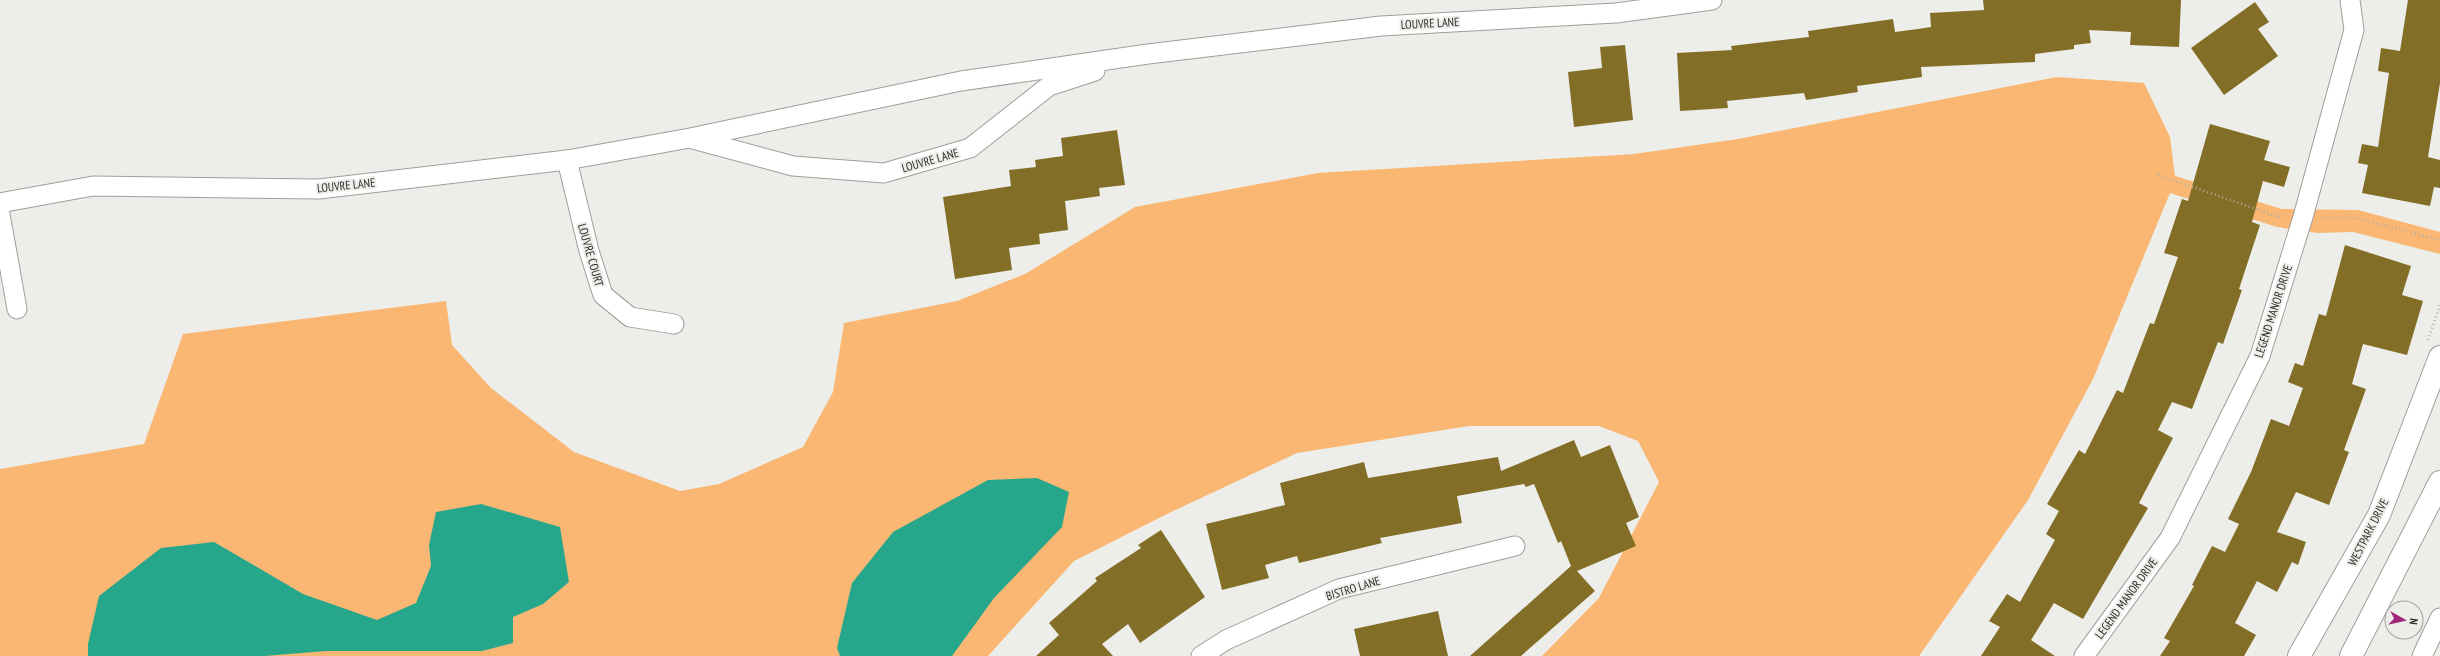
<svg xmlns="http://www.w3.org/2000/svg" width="2440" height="656" viewBox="0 0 2440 656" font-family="'PT Sans Narrow',sans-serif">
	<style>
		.green { fill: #f9b773 }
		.water { fill: #26a78c }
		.building { fill: #836e28 }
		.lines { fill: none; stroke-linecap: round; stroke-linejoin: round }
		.street-casing { stroke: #9e9f9b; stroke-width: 21 }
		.secondary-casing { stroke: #9e9f9b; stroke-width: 24 }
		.path { stroke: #aeaeaa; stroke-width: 2.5; stroke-dasharray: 1 3; stroke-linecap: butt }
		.street { stroke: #fff; stroke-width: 19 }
		.secondary { stroke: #fff; stroke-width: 22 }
		.labels { text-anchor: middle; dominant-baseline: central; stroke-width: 4; stroke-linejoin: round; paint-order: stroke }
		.street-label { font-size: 12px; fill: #2e2e2c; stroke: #edeee9 }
	</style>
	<rect width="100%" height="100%" fill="#edeee9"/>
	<!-- green -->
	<polygon class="green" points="2057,77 2144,83 2170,137 2175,176 2282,209 2358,210 2440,232 2440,254 2353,232 2317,233 2277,227 2170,193 2093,379 2028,500 1919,656 1542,656 1599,598 1659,482 1638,441 1599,426 1469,426 1297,453 1169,513 1074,561 988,656 0,656 0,469 144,444 183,334 446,301 452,345 491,388 574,452 680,491 719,484 803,447 833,392 844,323 957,301 1025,274 1135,207 1318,173 1634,154 1738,139"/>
	<!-- water -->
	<g class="water">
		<polygon points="1037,478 1069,492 1062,527 994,598 952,656 840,656 837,648 852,583 893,532 988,480"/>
		<polygon points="481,504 560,527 569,582 543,604 513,617 513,643 482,651 326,651 265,656 88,656 88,644 99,596 161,548 214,542 303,594 377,620 416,603 431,566 429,545 436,512"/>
	</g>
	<!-- building -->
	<g class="building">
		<polygon points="1983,0 2181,0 2179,47 2130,45 2131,32 2089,30 2091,43 2074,45 2074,49 2035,54 2035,62 1921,67 1922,77 1857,86 1858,92 1806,100 1804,93 1727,101 1728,108 1680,111 1677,53 1732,50 1731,46 1809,37 1808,31 1893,19 1895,32 1918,29 1931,27 1930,13 1984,10"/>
		<polygon points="2408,0 2440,0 2440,83 2428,157 2440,160 2440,188 2434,187 2430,206 2362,193 2368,165 2358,163 2362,144 2378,147 2389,73 2378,71 2381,48 2400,51"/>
		<polygon points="2255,2 2269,22 2258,29 2278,56 2224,95 2191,48"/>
		<polygon points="1625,45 1633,120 1574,127 1568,72 1602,68 1600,47"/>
		<polygon points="2210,124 2270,141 2264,160 2290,167 2284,187 2263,181 2252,222 2260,225 2239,289 2242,290 2223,344 2218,342 2192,409 2172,402 2158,430 2173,438 2139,503 2148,508 2083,619 2054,603 2031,640 2055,656 1981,656 2000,627 1989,621 2007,594 2020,602 2055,540 2046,534 2059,511 2047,504 2079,450 2085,454 2117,390 2123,393 2150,323 2154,324 2178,257 2164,253 2182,199 2188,201"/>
		<polygon points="1117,130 1125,185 1099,188 1100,196 1065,201 1068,230 1039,234 1040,244 1009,248 1012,270 955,279 943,197 1011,186 1009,170 1036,167 1035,160 1063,156 1061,138"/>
		<polygon points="2345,245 2411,266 2402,295 2423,301 2407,355 2363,344 2352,384 2366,389 2344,450 2349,452 2329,505 2296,492 2277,532 2306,542 2298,565 2292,562 2277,592 2257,581 2235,623 2256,635 2244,656 2160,656 2170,641 2164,638 2194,586 2192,585 2212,546 2225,552 2239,524 2228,519 2251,472 2271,419 2289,426 2303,388 2288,382 2295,363 2303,366 2319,314 2326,316"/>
		<polygon points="1574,440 1581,457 1610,445 1639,517 1626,523 1636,546 1577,571 1595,591 1521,656 1470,656 1571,566 1561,541 1558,543 1534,484 1526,487 1524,484 1457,496 1462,523 1380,538 1382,543 1299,563 1297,556 1265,565 1269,578 1222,590 1206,524 1285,505 1280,483 1364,462 1368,478 1498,457 1501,471"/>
		<polygon points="1161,530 1205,597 1140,643 1128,624 1102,644 1113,656 1036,656 1059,635 1049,623 1097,581 1095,578 1141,548 1138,545"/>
		<polygon points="1438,611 1448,656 1360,656 1354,629"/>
	</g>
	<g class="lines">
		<defs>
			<g id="street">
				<polyline points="693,139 793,166 884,173 970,148 1049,86 1095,71"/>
				<polyline points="567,160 589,251 603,295 630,317 674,324"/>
				<polyline points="0,203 93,186 319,189 567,160 690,138 961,81 1148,54 1381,26 1616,13 1712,0"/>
				<polyline points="0,214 17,309"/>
				<polyline points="1201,656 1226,640 1339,589 1515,546"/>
				<polyline points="2084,656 2170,538 2260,356 2303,217 2354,30 2350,0"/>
				<polyline points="2422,656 2440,618"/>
			</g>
			<g id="secondary">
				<polyline points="2299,656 2379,515 2440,357"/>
				<polyline points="2351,656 2440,482"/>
			</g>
		</defs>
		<!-- street casing -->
		<use href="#street" class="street-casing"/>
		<!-- secondary casing -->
		<use href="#secondary" class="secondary-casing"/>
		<!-- path -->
		<g class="path">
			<polyline points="2158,175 2276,216 2282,217"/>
			<polyline points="2321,218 2355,218 2440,240"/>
			<polyline points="2428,340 2440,305"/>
		</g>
		<!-- street -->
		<use href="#street" class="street"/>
		<!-- secondary -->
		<use href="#secondary" class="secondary"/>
	</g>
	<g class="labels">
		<!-- street labels -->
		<g class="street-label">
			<text transform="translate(1430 23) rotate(-3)">LOUVRE LANE</text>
			<text transform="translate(930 160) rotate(-16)">LOUVRE LANE</text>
			<text transform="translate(346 185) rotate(-6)">LOUVRE LANE</text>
			<text transform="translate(591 255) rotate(74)">LOUVRE COURT</text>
			<text transform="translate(2273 311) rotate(-72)">LEGEND MANOR DRIVE</text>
			<text transform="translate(2368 532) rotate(-63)">WESTPARK DRIVE</text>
			<text transform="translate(1353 588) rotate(-17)">BISTRO LANE</text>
			<text transform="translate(2126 598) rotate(-54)">LEGEND MANOR DRIVE</text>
		</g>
	</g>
	<!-- north arrow -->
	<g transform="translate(2404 620) rotate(98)"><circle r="19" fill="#edeee9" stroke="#a1a19d"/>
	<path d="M0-3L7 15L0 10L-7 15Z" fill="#a2267b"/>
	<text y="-6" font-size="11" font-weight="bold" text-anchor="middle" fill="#2e2e2c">N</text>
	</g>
</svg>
